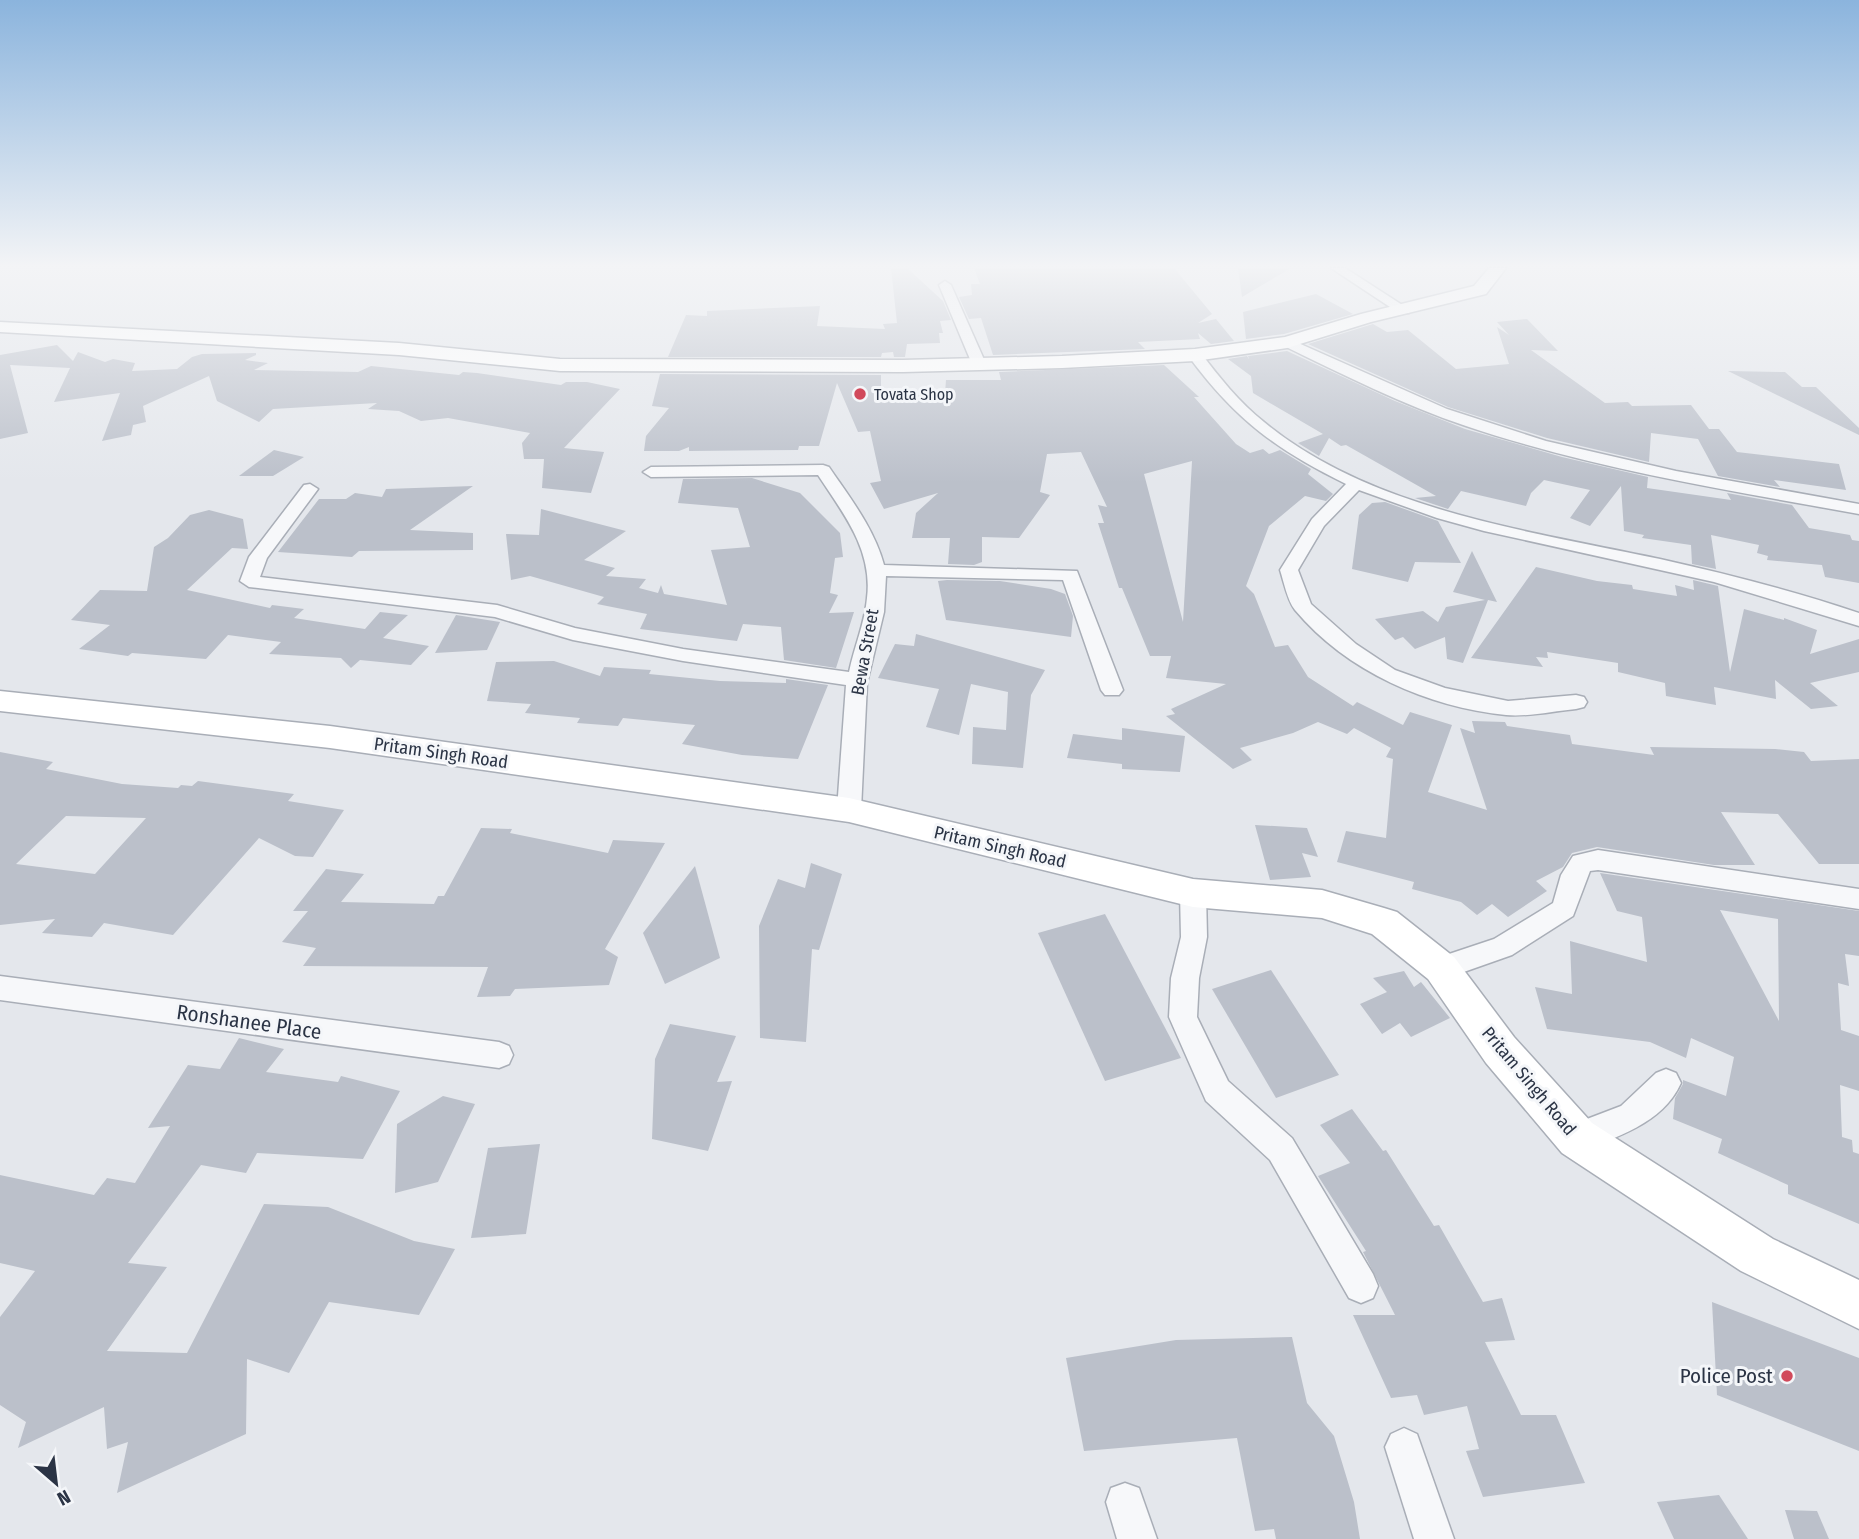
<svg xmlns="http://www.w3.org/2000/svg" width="1859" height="1539" viewBox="0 0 1859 1539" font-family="'Fira Sans Condensed',sans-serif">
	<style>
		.building { fill: #bbc0ca; fill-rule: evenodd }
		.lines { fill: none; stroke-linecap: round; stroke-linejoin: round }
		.street-casing { stroke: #a9aeb7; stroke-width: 3 }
		.secondary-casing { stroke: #a9aeb7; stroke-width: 3 }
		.street { fill: #f7f8fa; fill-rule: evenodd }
		.secondary { fill: #fff; fill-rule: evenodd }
		.poi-dot { fill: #d1495b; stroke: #f4f6f9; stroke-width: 2.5 }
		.labels { text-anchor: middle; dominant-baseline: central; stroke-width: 6; stroke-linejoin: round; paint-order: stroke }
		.far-poi-label { font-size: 16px; fill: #2b3445; stroke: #f4f6f9; text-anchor: start }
		.street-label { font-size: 18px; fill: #2b3445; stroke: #f4f6f9 }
		.near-street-label { font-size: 21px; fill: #2b3445; stroke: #f4f6f9 }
		.near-poi-label { font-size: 21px; fill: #2b3445; stroke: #f4f6f9; text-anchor: end }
	</style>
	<rect width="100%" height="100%" fill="#e4e7ec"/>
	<!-- building -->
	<g class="building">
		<polygon points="891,268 907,268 943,301 951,320 940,321 943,333 939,333 940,343 907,344 905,357 894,357 893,352 882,353 881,357 668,357 686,315 707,316 707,311 820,306 817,326 885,329 883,324 897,323"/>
		<polygon points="974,268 1174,268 1212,314 1198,323 1216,319 1234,341 1211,344 1198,333 1200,339 1138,342 1145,349 993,355 981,318 969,319 959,297 972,295 971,284 980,284"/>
		<polygon points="1238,268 1291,268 1242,297"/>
		<polygon points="1316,294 1353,314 1284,334 1246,339 1243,312"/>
		<polygon points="1527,319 1558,351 1531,350 1605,403 1628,402 1632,406 1691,405 1709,429 1719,429 1737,452 1839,464 1846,490 1774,480 1780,487 1718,476 1698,439 1651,433 1649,462 1547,438 1448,407 1308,344 1373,324 1387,332 1408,330 1456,369 1509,364 1497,327 1509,335 1497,322"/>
		<polygon points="57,345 73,361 78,352 105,362 113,359 135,363 132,371 177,369 192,357 202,354 256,353 256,355 245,360 268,363 254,370 358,372 371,366 459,375 463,372 477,373 561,385 566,382 587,382 620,389 564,448 604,452 591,493 542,488 544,459 524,459 522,443 530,433 448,418 421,421 399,411 368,409 377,403 273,409 259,422 217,401 209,376 143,406 146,422 133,425 131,435 102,441 120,393 54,402 70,368 10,365 28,433 0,439 0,355"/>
		<polygon points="1287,351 1395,401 1465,429 1562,457 1648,477 1647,488 1731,500 1727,493 1792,505 1809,528 1850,535 1852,540 1859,541 1859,583 1825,577 1822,565 1767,560 1768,556 1757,553 1759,545 1711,535 1716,569 1692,564 1691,545 1642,538 1644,535 1624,531 1621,486 1590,526 1570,518 1590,490 1544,480 1531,493 1526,506 1461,491 1448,509 1415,498 1436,496 1346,445 1341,446 1329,438 1319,456 1298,443 1323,434 1253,393 1251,376 1228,359 1247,356 1249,359 1248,356"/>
		<path d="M1164,365L1199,397H1194L1236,444L1250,453L1263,449L1269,454L1280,450L1311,469L1308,474L1333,494L1326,501L1305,496L1269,526L1246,586L1254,594L1275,647L1288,645L1308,677L1353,706L1357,702L1403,725L1410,712L1452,725L1428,792L1487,810L1460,728L1475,733L1472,721L1505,722L1507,726L1570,735L1572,744L1654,755L1650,747L1775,749L1804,752L1811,761L1859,759V864H1819L1778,814L1721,812L1755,865H1714L1597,847L1572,853L1563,867L1536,881L1547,891L1508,917L1492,904L1477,915L1461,902L1412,889L1414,882L1337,862L1346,831L1386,838L1393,759L1386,757L1391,748L1354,728L1347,734L1318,722L1293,733L1240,748L1252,760L1233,769L1166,716L1175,714L1171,709L1226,684L1166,678L1171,656H1150L1122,588H1119L1098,523H1104L1098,505L1107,507L1081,452L1047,454L1040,492L1050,495L1019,538L982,537V562L974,565L948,564L950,538H912L916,513L938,493L884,509L870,483L881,481L870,431L858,432L837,383L819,446H799L798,450L689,451V447L679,451H644L646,436L669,408L652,406L660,374L881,375V399L945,393L946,380H1001L999,372ZM1192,461L1183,622L1144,474Z"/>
		<polygon points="1728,371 1785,372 1802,387 1816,387 1859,428 1859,435"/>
		<polygon points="274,450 304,457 273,476 239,476"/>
		<polygon points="752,478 800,493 840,533 843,557 835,558 830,593 838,595 829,613 854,612 836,668 784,660 781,627 743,624 737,641 640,629 647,614 597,604 604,597 530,576 511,580 506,534 539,535 541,509 626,531 584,560 615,568 606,576 646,579 639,588 658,593 661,585 664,594 727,605 711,550 750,547 738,508 678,503 683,479"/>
		<polygon points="473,486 410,530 473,533 473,550 359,551 352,557 278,552 319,499 346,499 355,493 382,497 386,489"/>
		<polygon points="1385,502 1438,521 1461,563 1415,562 1408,582 1352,569 1359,515 1372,503"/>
		<polygon points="209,510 243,519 248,549 232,548 187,590 270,608 272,605 304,609 294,618 365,629 380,612 408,615 383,638 429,646 411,665 360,660 351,668 341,658 269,654 281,642 228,635 206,659 132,653 128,656 79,649 110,625 71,620 100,590 147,591 154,547 168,538 190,515"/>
		<polygon points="1472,551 1497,602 1488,600 1463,663 1447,659 1445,637 1415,649 1403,637 1395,640 1375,619 1423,611 1438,622 1446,607 1485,600 1453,592"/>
		<polygon points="1536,567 1597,581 1632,585 1633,589 1677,596 1675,585 1694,590 1693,580 1718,586 1730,672 1744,609 1784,620 1784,618 1817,630 1810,654 1859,639 1859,672 1810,683 1838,706 1811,709 1775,680 1776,699 1714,687 1716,705 1666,696 1665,683 1618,672 1618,663 1547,652 1548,658 1536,657 1543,667 1471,658"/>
		<polygon points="947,580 1000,581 1051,589 1065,594 1073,616 1071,637 946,620 938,581"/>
		<polygon points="456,615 500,622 487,650 435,653"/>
		<polygon points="916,634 1045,670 1031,695 1023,768 972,764 973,727 1006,730 1008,692 971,684 959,735 926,727 939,689 878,678 895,644 914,646"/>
		<polygon points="554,661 600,676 604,667 651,670 649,674 720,681 786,683 786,679 828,685 798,759 742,755 682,744 695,725 623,718 618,726 577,723 580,718 525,713 531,704 487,701 496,662"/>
		<polygon points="1122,728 1185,736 1180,772 1122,769 1122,764 1067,758 1073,734 1122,740"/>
		<path d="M0,752L53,762L46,769L122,784L178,788L181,785L192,786L198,781L294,794L288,801L344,810L313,857L295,856L259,838L173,935L104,923L92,937L42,933L55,919L0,925ZM66,816L146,818L95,874L16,864Z"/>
		<polygon points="1255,825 1307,828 1318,857 1302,853 1311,877 1270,880"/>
		<polygon points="481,828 512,829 510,833 608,853 613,840 665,843 605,949 618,957 609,985 515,989 510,996 477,997 488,967 303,966 316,948 282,942 308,911 293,911 326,869 364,874 341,902 434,904 438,896 444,896"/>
		<polygon points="811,863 842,874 819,950 812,949 806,1042 760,1038 759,926 778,879 805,888"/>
		<polygon points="695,866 720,958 665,984 643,933"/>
		<path d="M1600,873L1859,911V956L1845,954L1849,986L1838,983L1841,1030L1859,1036V1091L1840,1085L1842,1137L1852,1140L1853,1152L1859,1154V1224L1788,1194V1185L1718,1153L1722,1139L1673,1119L1675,1098L1683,1084V1080L1726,1096L1734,1057L1691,1038L1686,1058L1650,1042L1547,1029L1535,987L1572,994L1570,941L1647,962L1642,917L1617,911ZM1720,910L1778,919L1779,1021Z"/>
		<polygon points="1105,914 1181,1058 1105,1081 1038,933"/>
		<polygon points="1271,970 1339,1075 1276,1098 1212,989"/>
		<polygon points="1404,971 1414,987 1421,982 1450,1018 1411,1037 1400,1023 1382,1034 1360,1004 1387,992 1373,978"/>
		<polygon points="670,1024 736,1036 717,1082 732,1081 708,1151 652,1139 655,1059"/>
		<polygon points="239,1038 284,1049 266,1072 338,1082 341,1076 400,1091 363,1159 257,1153 246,1173 201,1165 128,1263 167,1267 107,1351 187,1353 264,1204 328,1207 414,1241 455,1249 419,1315 329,1302 289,1373 247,1359 246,1434 117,1493 128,1442 107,1449 104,1407 18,1448 26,1422 0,1405 0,1317 35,1271 0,1263 0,1175 94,1195 107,1178 135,1183 170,1126 148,1128 188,1065 220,1069"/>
		<polygon points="443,1096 475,1104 438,1182 395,1193 397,1124"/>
		<polygon points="1352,1109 1383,1151 1386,1150 1434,1226 1439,1225 1483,1302 1502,1298 1515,1340 1485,1342 1521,1415 1556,1415 1585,1483 1483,1497 1466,1451 1479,1449 1467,1406 1424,1415 1417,1395 1391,1398 1353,1315 1395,1315 1363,1252 1366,1251 1318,1176 1350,1163 1320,1125"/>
		<polygon points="540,1144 526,1234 471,1238 488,1148"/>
		<polygon points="1712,1302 1859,1358 1859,1451 1717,1395"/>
		<polygon points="1292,1337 1307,1403 1334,1436 1354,1502 1360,1539 1276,1539 1274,1529 1255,1531 1237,1438 1084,1451 1066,1358 1176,1340"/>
		<polygon points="1719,1495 1748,1539 1674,1539 1657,1502"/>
		<polygon points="1785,1510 1817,1511 1829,1539 1794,1539"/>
	</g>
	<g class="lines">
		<defs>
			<g id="street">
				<polygon points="1331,268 1345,268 1410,310 1409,313 1399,313"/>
				<polygon points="945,281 951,285 986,364 984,367 979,368 972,364 939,285"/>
				<path d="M1287,338L1447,409L1546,441L1676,471L1859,504V514C1727,490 1594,469 1466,426C1403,405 1342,374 1282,345V339Z"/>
				<path d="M1195,351L1200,352C1219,377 1239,402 1264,422C1370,510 1529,531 1660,559C1727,574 1794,591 1859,613V626L1714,582L1484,531L1437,518L1359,490L1324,526L1298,570L1311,604L1356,644L1395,670L1445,688L1508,701L1576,695L1584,697L1587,702L1584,707L1576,709C1554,711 1528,717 1506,715C1428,707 1347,672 1295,610C1287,600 1284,582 1280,570L1312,519L1346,484C1277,450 1236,420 1190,358V352Z"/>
				<path d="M823,465L829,467C850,498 874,528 884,565L1077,571L1123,690L1119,695H1105L1101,690L1063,580L886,576L884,612L867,683L861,810L857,816L849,819L841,816L837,810L846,685L683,661L573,640L495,617L249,587L240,581L249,557L304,485L310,484L318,489L267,558L260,577L497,605L575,628L683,649L849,672C854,647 865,623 867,598C873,550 843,513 818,475L651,477L643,472L651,467Z"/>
				<polygon points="1598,850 1859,889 1859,909 1598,870 1590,871 1573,916 1512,955 1441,980 1431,976 1427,968 1431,960 1494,939 1553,903 1561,875 1573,856"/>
				<polygon points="1193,883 1202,886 1206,893 1207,937 1199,978 1197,1017 1228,1081 1292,1138 1373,1274 1378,1286 1373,1298 1361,1303 1349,1298 1270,1160 1206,1101 1169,1017 1171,978 1181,937 1180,893 1184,886"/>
				<polygon points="0,976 499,1042 509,1046 513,1055 509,1064 499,1068 0,1000"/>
				<path d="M1666,1069L1676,1073L1681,1083C1663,1124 1615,1137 1577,1153L1566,1149L1562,1138L1566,1127L1621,1106L1656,1073Z"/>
				<polygon points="1404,1428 1417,1434 1454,1539 1414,1539 1385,1447 1391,1434"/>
				<polygon points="1125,1483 1139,1488 1157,1539 1117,1539 1106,1502 1111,1488"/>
			</g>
			<g id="secondary">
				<polygon points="1489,268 1506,268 1486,294 1371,322 1287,348 1195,361 1062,368 903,372 560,371 399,355 0,332 0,322 399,343 560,359 903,360 1062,356 1195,349 1285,337 1361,314 1474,286"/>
				<polygon points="0,691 330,726 849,798 1193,879 1322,890 1384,908 1397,912 1454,957 1514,1037 1592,1123 1773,1239 1859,1280 1859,1329 1741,1271 1562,1153 1486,1063 1428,979 1372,934 1322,918 1193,907 849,822 330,748 0,711"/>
			</g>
		</defs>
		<!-- street casing -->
		<use href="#street" class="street-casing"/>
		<!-- secondary casing -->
		<use href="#secondary" class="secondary-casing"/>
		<!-- street -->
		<use href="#street" class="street"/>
		<!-- secondary -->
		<use href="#secondary" class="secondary"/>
	</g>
	<!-- sky -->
	<linearGradient id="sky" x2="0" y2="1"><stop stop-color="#8bb4dd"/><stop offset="0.55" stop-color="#f3f4f6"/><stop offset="1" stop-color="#f3f4f6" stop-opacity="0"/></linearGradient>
	<rect width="1859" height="483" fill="url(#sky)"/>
	<!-- markers -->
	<g class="poi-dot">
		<circle cx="860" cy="394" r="7"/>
		<circle cx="1787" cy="1376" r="7"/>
	</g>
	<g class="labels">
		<!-- far-poi labels -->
		<g class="far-poi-label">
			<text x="874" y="394">Tovata Shop</text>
		</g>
		<!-- street labels -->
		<g class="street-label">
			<text transform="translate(865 652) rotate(-80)">Bewa Street</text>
			<text transform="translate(441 753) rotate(8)">Pritam Singh Road</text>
			<text transform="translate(1000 847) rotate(13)">Pritam Singh Road</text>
			<text transform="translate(1529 1081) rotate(50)">Pritam Singh Road</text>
		</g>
		<!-- near-street labels -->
		<g class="near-street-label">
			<text transform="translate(249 1022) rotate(8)">Ronshanee Place</text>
		</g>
		<!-- near-poi labels -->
		<g class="near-poi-label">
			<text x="1773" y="1376">Police Post</text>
		</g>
	</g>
	<!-- north arrow -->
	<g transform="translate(56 1483) rotate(152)" stroke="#f4f6f9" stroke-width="5" paint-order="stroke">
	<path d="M0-5L12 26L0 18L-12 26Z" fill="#2b3445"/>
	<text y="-10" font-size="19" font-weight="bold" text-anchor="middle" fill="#2b3445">N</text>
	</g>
</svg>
